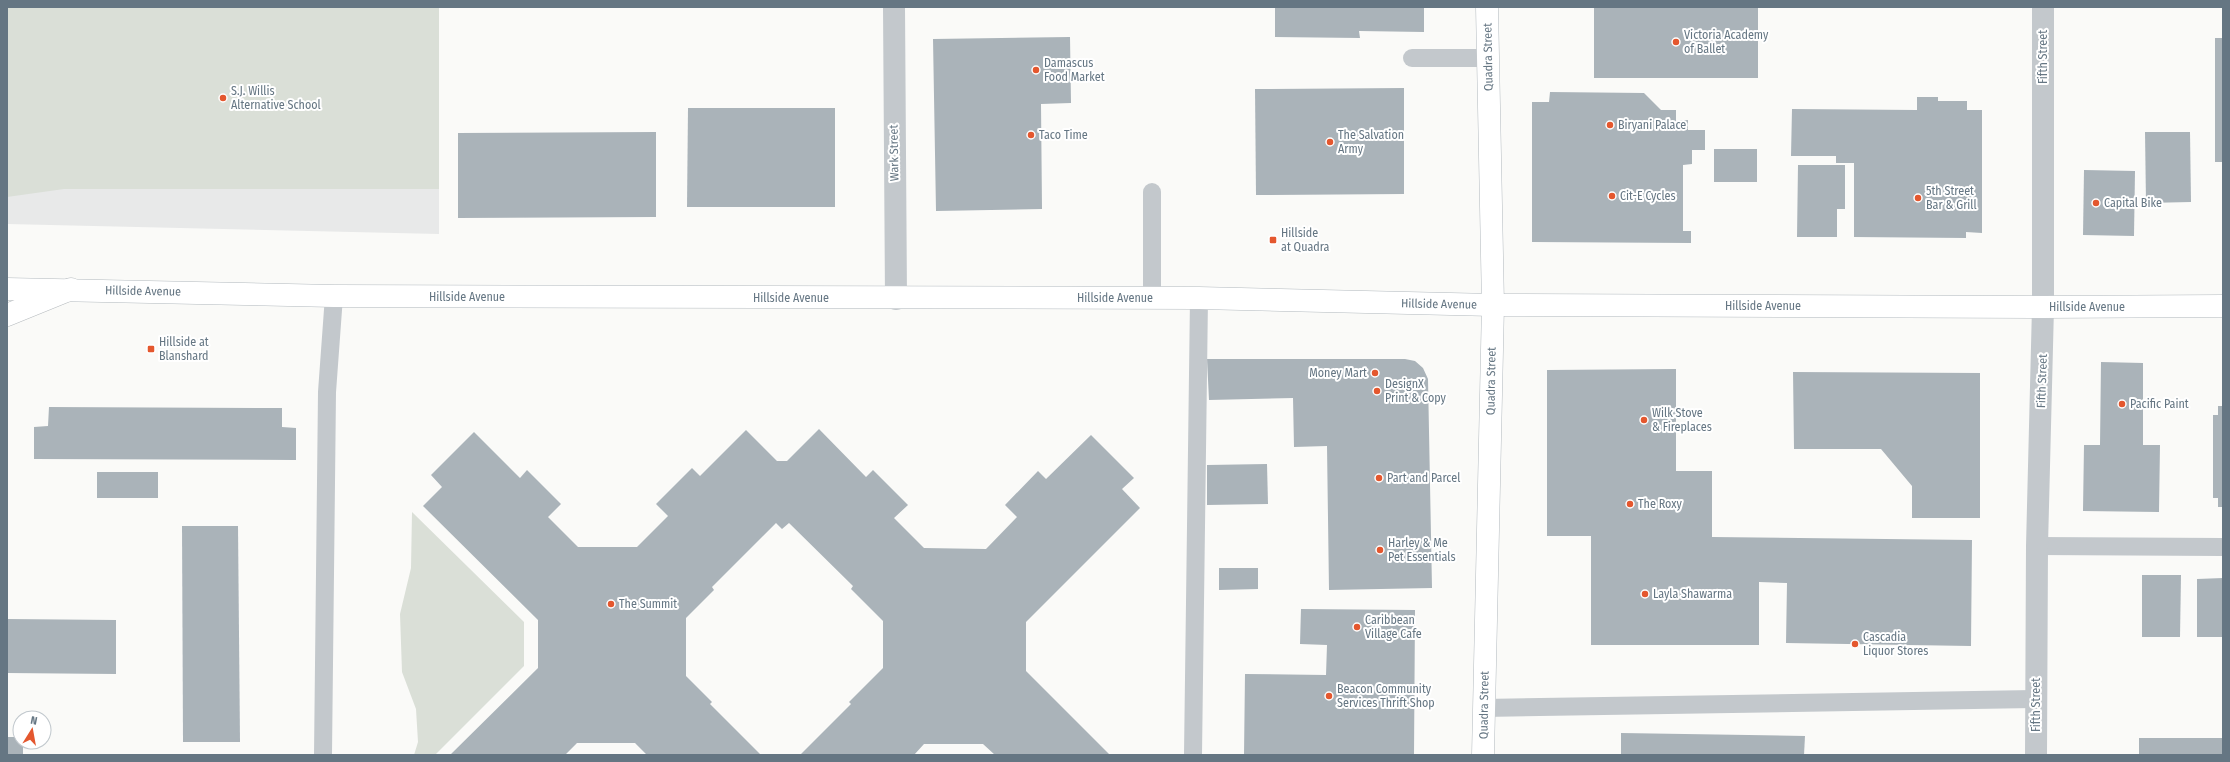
<svg xmlns="http://www.w3.org/2000/svg" width="2230" height="762" viewBox="0 0 2230 762" font-family="'Fira Sans Condensed',sans-serif">
	<style>
		.built { fill: #e8e9e9 }
		.green { fill: #dadfd7 }
		.building { fill: #aab3b9 }
		.lines { fill: none; stroke-linecap: round; stroke-linejoin: round }
		.secondary-casing { stroke: #b3babf; stroke-width: 23 }
		.primary-casing { stroke: #b5babe; stroke-width: 23 }
		.lane { stroke: #c3c8cc; stroke-width: 18 }
		.street { stroke: #c3c8cc; stroke-width: 22 }
		.secondary { stroke: #fff; stroke-width: 22 }
		.primary { stroke: #fff; stroke-width: 22 }
		.poi-dot { fill: #e4572e; stroke: #fff; stroke-width: 1.5 }
		.labels { text-anchor: middle; dominant-baseline: central; stroke-width: 4; stroke-linejoin: round; paint-order: stroke }
		.poi-label { font-size: 12px; fill: #657683; stroke: #fff; text-anchor: start }
		.street-label { font-size: 12px; fill: #657683; stroke: #fff }
	</style>
	<rect width="100%" height="100%" fill="#fafaf8"/>
	<!-- built -->
	<polygon class="built" points="7,7 439,7 439,234 7,224"/>
	<!-- green -->
	<g class="green">
		<polygon points="7,7 439,7 439,189 64,189 7,197"/>
		<polygon points="412,512 524,622 524,666 435,755 414,755 418,742 416,709 402,672 400,614 411,568"/>
	</g>
	<!-- building -->
	<g class="building">
		<polygon points="1275,7 1424,7 1424,32 1359,31 1360,38 1275,37"/>
		<rect x="1594" y="7" width="164" height="71"/>
		<polygon points="1070,37 1071,103 1041,104 1042,209 936,211 933,39"/>
		<rect x="2215" y="38" width="8" height="124"/>
		<polygon points="1404,88 1404,194 1256,195 1255,89"/>
		<polygon points="1550,92 1644,93 1661,110 1676,110 1676,121 1688,120 1688,130 1705,130 1705,150 1692,150 1692,164 1683,165 1683,231 1691,231 1691,243 1532,242 1532,102 1549,102"/>
		<polygon points="1917,97 1938,97 1938,101 1967,101 1967,110 1982,110 1982,233 1966,232 1966,238 1854,237 1854,163 1836,163 1836,156 1791,156 1792,109 1917,110"/>
		<polygon points="688,108 835,108 835,207 687,207"/>
		<polygon points="656,132 656,217 458,218 458,133"/>
		<polygon points="2145,132 2190,132 2191,202 2146,203"/>
		<rect x="1714" y="149" width="43" height="33"/>
		<polygon points="1798,165 1845,165 1845,209 1837,209 1837,237 1797,237"/>
		<polygon points="2084,170 2135,171 2134,236 2083,235"/>
		<polygon points="1207,359 1405,359 1415,361 1423,368 1428,379 1432,588 1329,590 1327,446 1294,447 1293,398 1209,400"/>
		<polygon points="2101,362 2143,363 2143,445 2160,445 2159,512 2083,511 2084,445 2100,445"/>
		<polygon points="1676,369 1676,471 1712,471 1712,537 1972,540 1971,646 1786,643 1787,583 1759,582 1759,645 1591,645 1591,536 1547,536 1547,370"/>
		<polygon points="1793,372 1980,373 1980,518 1912,518 1912,486 1881,449 1794,449"/>
		<polygon points="2218,406 2223,406 2223,507 2218,507 2218,498 2213,498 2213,415 2218,415"/>
		<polygon points="49,407 282,408 282,427 296,428 296,460 34,459 34,427 48,426"/>
		<polygon points="819,429 866,477 873,470 908,505 894,518 924,548 986,549 1017,517 1005,505 1038,471 1046,479 1091,435 1134,478 1122,489 1140,508 1026,622 1026,671 1110,755 995,755 983,744 924,744 914,755 800,755 851,704 849,702 883,668 883,621 851,589 853,586 789,523 782,529 776,523 712,587 714,590 686,618 686,676 712,702 710,704 761,755 647,755 635,743 577,743 565,755 450,755 538,668 538,620 423,506 442,487 431,475 474,432 520,478 527,470 561,504 548,517 578,547 637,547 668,516 656,504 692,468 700,476 746,430 777,461 787,461"/>
		<polygon points="1267,464 1268,504 1207,505 1207,465"/>
		<rect x="97" y="472" width="61" height="26"/>
		<polygon points="182,526 238,526 240,742 183,742"/>
		<polygon points="1219,568 1258,568 1258,589 1219,590"/>
		<polygon points="2142,575 2181,575 2180,637 2142,637"/>
		<polygon points="2223,578 2223,637 2197,637 2197,579"/>
		<polygon points="1301,609 1415,610 1414,755 1244,755 1245,674 1326,675 1327,645 1300,644"/>
		<polygon points="7,619 116,620 116,674 7,673"/>
		<polygon points="1621,733 1805,736 1804,755 1621,755"/>
		<polygon points="7,737 20,737 20,742 23,742 23,755 7,755"/>
		<rect x="2139" y="738" width="84" height="17"/>
	</g>
	<g class="lines">
		<defs>
			<g id="secondary">
				<polyline points="7,289 334,296 1199,298 1493,305 2043,307 2223,306"/>
				<polyline points="1483,755 1493,305 1487,7"/>
			</g>
			<polyline id="primary" points="7,315 71,289"/>
		</defs>
		<!-- secondary casing -->
		<use href="#secondary" class="secondary-casing"/>
		<!-- primary casing -->
		<use href="#primary" class="primary-casing"/>
		<!-- lane -->
		<g class="lane">
			<polyline points="1412,58 1488,58"/>
			<polyline points="1152,298 1152,192"/>
			<polyline points="2037,546 2223,547"/>
			<polyline points="1483,708 2036,699"/>
			<polyline points="323,755 327,392 334,296"/>
			<polyline points="1193,755 1199,298"/>
		</g>
		<!-- street -->
		<g class="street">
			<polyline points="894,7 896,299"/>
			<polyline points="2036,755 2037,546 2043,307 2043,7"/>
		</g>
		<!-- secondary -->
		<use href="#secondary" class="secondary"/>
		<!-- primary -->
		<use href="#primary" class="primary"/>
	</g>
	<!-- markers -->
	<g class="poi-dot">
		<circle cx="1676" cy="42" r="4"/>
		<circle cx="1036" cy="70" r="4"/>
		<circle cx="223" cy="98" r="4"/>
		<circle cx="1610" cy="125" r="4"/>
		<circle cx="1031" cy="135" r="4"/>
		<circle cx="1330" cy="142" r="4"/>
		<circle cx="1612" cy="196" r="4"/>
		<circle cx="1918" cy="198" r="4"/>
		<circle cx="2096" cy="203" r="4"/>
		<rect x="1269" y="236" width="8" height="8" rx="2"/>
		<rect x="147" y="345" width="8" height="8" rx="2"/>
		<circle cx="1375" cy="373" r="4"/>
		<circle cx="1377" cy="391" r="4"/>
		<circle cx="2122" cy="404" r="4"/>
		<circle cx="1644" cy="420" r="4"/>
		<circle cx="1379" cy="478" r="4"/>
		<circle cx="1630" cy="504" r="4"/>
		<circle cx="1380" cy="550" r="4"/>
		<circle cx="1645" cy="594" r="4"/>
		<circle cx="611" cy="604" r="4"/>
		<circle cx="1357" cy="627" r="4"/>
		<circle cx="1855" cy="644" r="4"/>
		<circle cx="1329" cy="696" r="4"/>
	</g>
	<g class="labels">
		<!-- poi labels -->
		<g class="poi-label">
			<text x="1684" y="35">Victoria Academy<tspan x="1684" dy="14">of Ballet</tspan></text>
			<text x="1044" y="63">Damascus<tspan x="1044" dy="14">Food Market</tspan></text>
			<text x="231" y="91">S.J. Willis<tspan x="231" dy="14">Alternative School</tspan></text>
			<text x="1618" y="125">Biryani Palace</text>
			<text x="1039" y="135">Taco Time</text>
			<text x="1338" y="135">The Salvation<tspan x="1338" dy="14">Army</tspan></text>
			<text x="1926" y="191">5th Street<tspan x="1926" dy="14">Bar &amp; Grill</tspan></text>
			<text x="1620" y="196">Cit-E Cycles</text>
			<text x="2104" y="203">Capital Bike</text>
			<text x="1281" y="233">Hillside<tspan x="1281" dy="14">at Quadra</tspan></text>
			<text x="159" y="342">Hillside at<tspan x="159" dy="14">Blanshard</tspan></text>
			<text x="1367" y="373" text-anchor="end">Money Mart</text>
			<text x="1385" y="384">DesignX<tspan x="1385" dy="14">Print &amp; Copy</tspan></text>
			<text x="2130" y="404">Pacific Paint</text>
			<text x="1652" y="413">Wilk Stove<tspan x="1652" dy="14">&amp; Fireplaces</tspan></text>
			<text x="1387" y="478">Part and Parcel</text>
			<text x="1638" y="504">The Roxy</text>
			<text x="1388" y="543">Harley &amp; Me<tspan x="1388" dy="14">Pet Essentials</tspan></text>
			<text x="1653" y="594">Layla Shawarma</text>
			<text x="619" y="604">The Summit</text>
			<text x="1365" y="620">Caribbean<tspan x="1365" dy="14">Village Cafe</tspan></text>
			<text x="1863" y="637">Cascadia<tspan x="1863" dy="14">Liquor Stores</tspan></text>
			<text x="1337" y="689">Beacon Community<tspan x="1337" dy="14">Services Thrift Shop</tspan></text>
		</g>
		<!-- street labels -->
		<g class="street-label">
			<text transform="translate(1488 57) rotate(-91)">Quadra Street</text>
			<text transform="translate(2043 57) rotate(-90)">Fifth Street</text>
			<text transform="translate(894 153) rotate(-91)">Wark Street</text>
			<text transform="translate(143 291) rotate(1)">Hillside Avenue</text>
			<text x="467" y="297">Hillside Avenue</text>
			<text x="791" y="298">Hillside Avenue</text>
			<text x="1115" y="298">Hillside Avenue</text>
			<text transform="translate(1439 304) rotate(1)">Hillside Avenue</text>
			<text x="1763" y="306">Hillside Avenue</text>
			<text x="2087" y="307">Hillside Avenue</text>
			<text transform="translate(1491 381) rotate(-89)">Quadra Street</text>
			<text transform="translate(2042 381) rotate(-88)">Fifth Street</text>
			<text transform="translate(1484 705) rotate(-89)">Quadra Street</text>
			<text transform="translate(2036 705) rotate(-90)">Fifth Street</text>
		</g>
	</g>
	<!-- border -->
	<rect width="2230" height="762" fill="none" stroke="#657683" stroke-width="16"/>
	<!-- north arrow -->
	<g transform="translate(32 730) rotate(11)"><circle r="19" fill="#ffffff" stroke="#c1c8cd"/>
	<path d="M0-3L7 15L0 10L-7 15Z" fill="#e4572e"/>
	<text y="-6" font-size="11" font-weight="bold" text-anchor="middle" fill="#657683">N</text>
	</g>
</svg>
